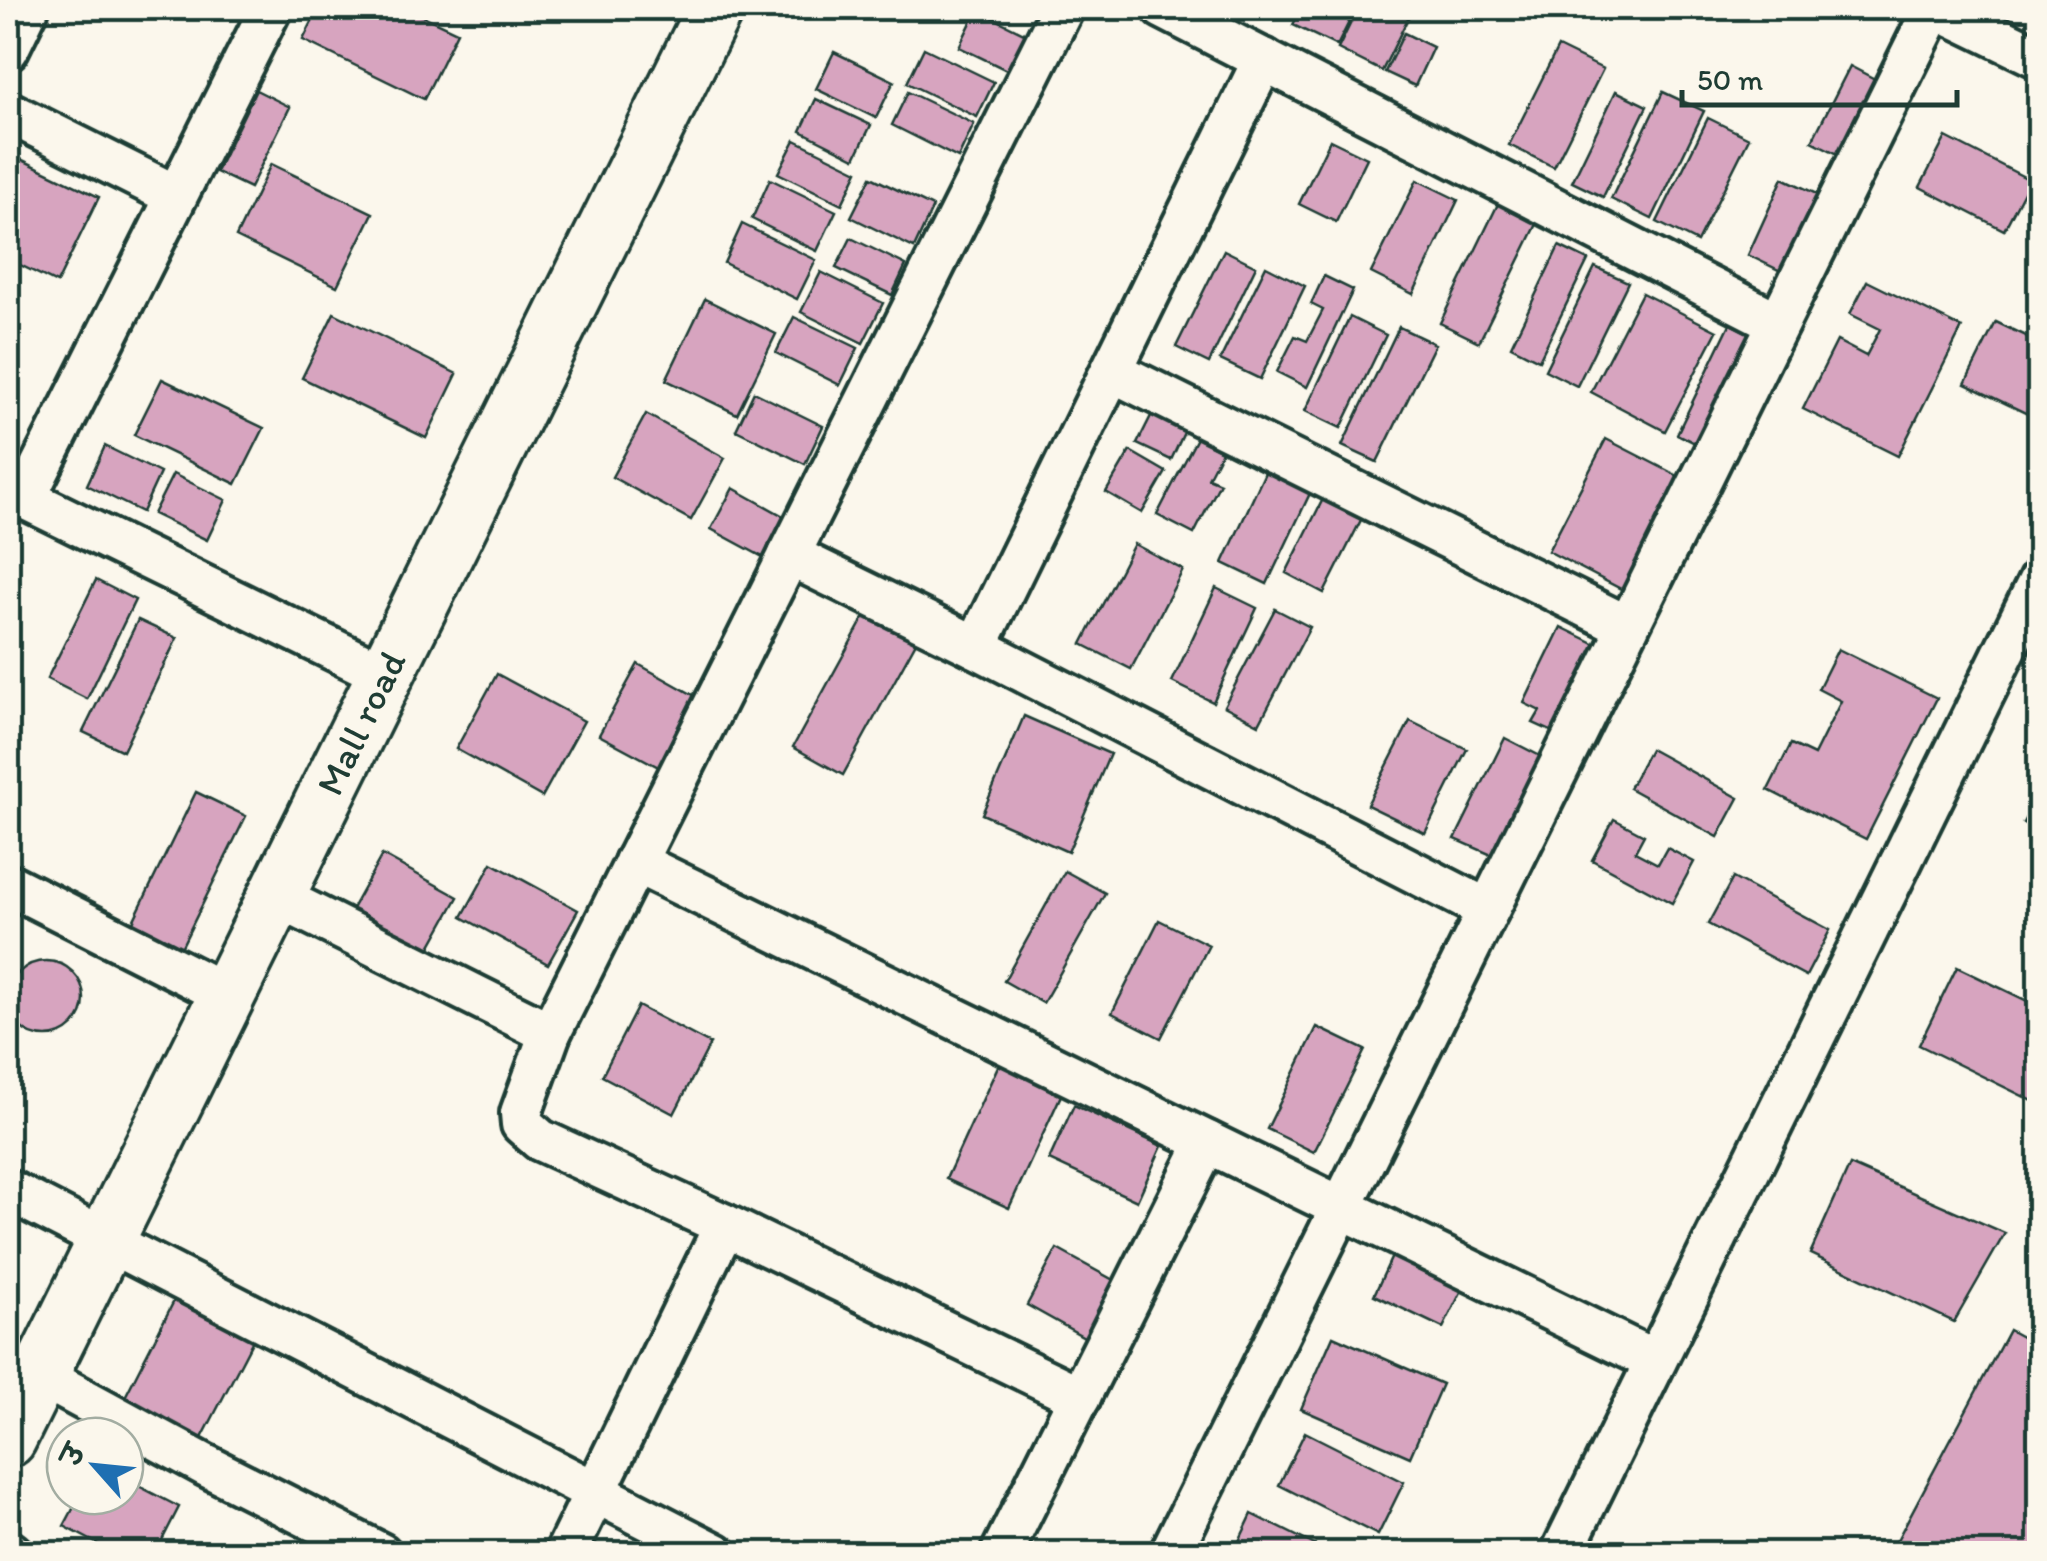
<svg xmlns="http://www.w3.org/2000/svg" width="2047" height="1561" viewBox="0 0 2047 1561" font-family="Itim,'Playpen Sans Deva',sans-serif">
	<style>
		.building { fill: #d7a4bf; stroke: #1f3d34; stroke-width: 2.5 }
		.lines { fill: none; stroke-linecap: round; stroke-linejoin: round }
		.street-casing { stroke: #1f3d34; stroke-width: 48 }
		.secondary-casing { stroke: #1f3d34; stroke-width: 62 }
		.street { stroke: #fbf7ec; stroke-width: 40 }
		.secondary { stroke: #fbf7ec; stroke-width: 55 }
		.labels { text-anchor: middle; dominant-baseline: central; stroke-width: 9; stroke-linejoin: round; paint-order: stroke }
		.street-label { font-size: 38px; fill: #1f3d34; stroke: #fbf7ec }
	</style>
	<rect width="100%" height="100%" fill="#fbf7ec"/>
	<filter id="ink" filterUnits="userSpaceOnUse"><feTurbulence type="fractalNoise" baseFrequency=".01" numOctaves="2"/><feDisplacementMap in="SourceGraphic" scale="20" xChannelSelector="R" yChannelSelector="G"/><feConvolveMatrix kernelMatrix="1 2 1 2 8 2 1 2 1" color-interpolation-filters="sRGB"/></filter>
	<g filter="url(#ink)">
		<!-- building -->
		<g class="building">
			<polygon points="319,8 406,8 457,32 424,99 303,40"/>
			<polygon points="1301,8 1356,8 1337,46 1293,25"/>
			<polygon points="1358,8 1413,8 1382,71 1338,49"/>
			<polygon points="977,10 1036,39 1019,76 959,47"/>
			<polygon points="1404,33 1433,47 1415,86 1385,72"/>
			<polygon points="1558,47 1603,69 1554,167 1509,145"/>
			<polygon points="924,48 994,82 977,117 907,83"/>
			<polygon points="834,52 894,81 876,118 816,89"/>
			<polygon points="1850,66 1890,87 1852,161 1812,141"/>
			<polygon points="256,90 290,107 250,188 216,172"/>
			<polygon points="1616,91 1647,106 1603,197 1572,182"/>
			<polygon points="908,92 974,124 958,158 892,125"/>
			<polygon points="1663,92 1704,111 1652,219 1611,199"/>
			<polygon points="816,99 871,125 855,158 801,131"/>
			<polygon points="1708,118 1749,138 1697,242 1657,222"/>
			<polygon points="1946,137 2030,180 2004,230 1920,187"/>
			<polygon points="795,140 858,171 842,204 778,173"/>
			<polygon points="1330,140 1367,158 1336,222 1299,204"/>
			<polygon points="8,153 99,197 57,283 8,259"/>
			<polygon points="271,164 373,213 337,286 236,237"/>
			<polygon points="871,177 933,207 914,248 851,217"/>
			<polygon points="1783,178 1821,196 1785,273 1748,255"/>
			<polygon points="770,179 836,211 817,251 752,219"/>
			<polygon points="1417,180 1458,200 1413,294 1371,273"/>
			<polygon points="1498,204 1537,224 1479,342 1440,323"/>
			<polygon points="742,224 816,260 797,299 724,263"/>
			<polygon points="851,238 906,265 892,295 836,268"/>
			<polygon points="1559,246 1588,260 1539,360 1511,346"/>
			<polygon points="1224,250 1256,266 1209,363 1176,347"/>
			<polygon points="1266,266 1305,286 1260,379 1220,360"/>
			<polygon points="1595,267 1628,282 1577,386 1545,370"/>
			<polygon points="821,272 883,303 863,343 801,312"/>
			<polygon points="1324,276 1353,290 1307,387 1277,372 1295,336 1307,341 1323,310 1311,304"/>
			<polygon points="1867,281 1962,328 1898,456 1803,409 1837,341 1866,356 1880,329 1850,314"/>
			<polygon points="1642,293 1717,331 1665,431 1591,392"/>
			<polygon points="705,299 776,334 737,414 666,380"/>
			<polygon points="334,313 457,374 426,438 302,378"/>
			<polygon points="794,317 858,348 840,385 776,353"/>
			<polygon points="1350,317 1386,335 1341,428 1305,411"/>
			<polygon points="1996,322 2040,343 2040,420 1965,384"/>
			<polygon points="1730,324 1762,340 1709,450 1677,434"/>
			<polygon points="1399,327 1435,344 1377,462 1342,446"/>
			<polygon points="162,379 264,428 236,484 134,435"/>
			<polygon points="754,392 823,426 805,464 736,430"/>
			<polygon points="1155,408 1188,424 1171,460 1137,444"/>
			<polygon points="646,414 725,458 691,520 612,477"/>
			<polygon points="1197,438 1222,451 1208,478 1220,483 1194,534 1157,515"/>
			<polygon points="1606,439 1680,477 1623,590 1548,551"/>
			<polygon points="105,446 160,473 142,512 87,485"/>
			<polygon points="1130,451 1166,472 1142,513 1106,492"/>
			<polygon points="1268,466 1313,487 1267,584 1223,563"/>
			<polygon points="173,474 226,500 207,540 153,514"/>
			<polygon points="733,488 796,523 774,563 711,529"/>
			<polygon points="1324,497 1363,516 1324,593 1286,573"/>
			<polygon points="1134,544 1183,570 1131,669 1082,644"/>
			<polygon points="96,580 135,600 87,699 47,679"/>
			<polygon points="1216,588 1257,608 1213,702 1172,682"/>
			<polygon points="872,603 922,631 843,775 793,747"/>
			<polygon points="1275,609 1310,627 1259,724 1224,706"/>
			<polygon points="138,620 177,638 123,751 83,732"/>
			<polygon points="1561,627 1610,651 1555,733 1533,723 1540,711 1524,703"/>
			<polygon points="1838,649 1937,698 1866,839 1768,790 1791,744 1814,755 1841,701 1818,689"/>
			<polygon points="638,664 704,701 666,771 599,735"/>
			<polygon points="497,674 584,721 542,797 456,749"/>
			<polygon points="1024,716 1110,754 1068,852 982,814"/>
			<polygon points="1410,721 1467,749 1425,833 1367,805"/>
			<polygon points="1505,738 1548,760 1503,860 1455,839"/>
			<polygon points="1650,749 1739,798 1718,837 1629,788"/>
			<polygon points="2040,791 2040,831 2023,823"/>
			<polygon points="196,792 246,816 176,958 127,934"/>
			<polygon points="1614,819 1644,835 1635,852 1658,864 1667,848 1694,862 1672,903 1592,860"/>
			<polygon points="382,855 458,897 424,958 348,916"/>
			<polygon points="492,863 578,910 548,964 462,917"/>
			<polygon points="1065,871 1105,893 1043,1003 1004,981"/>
			<polygon points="1733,878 1830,930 1806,976 1708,924"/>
			<polygon points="1159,920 1209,945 1161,1038 1112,1013"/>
			<circle cx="46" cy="999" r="38"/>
			<polygon points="1957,967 2040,1007 2040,1092 2035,1102 1919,1045"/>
			<polygon points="638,1006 710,1044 674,1114 602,1076"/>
			<polygon points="1317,1027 1365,1050 1314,1152 1267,1129"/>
			<polygon points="999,1064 1062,1093 1009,1208 946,1179"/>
			<polygon points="1074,1105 1162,1146 1137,1201 1049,1160"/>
			<polygon points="1850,1165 2005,1233 1954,1322 1810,1254"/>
			<polygon points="1057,1249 1126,1287 1095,1343 1027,1305"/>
			<polygon points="1395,1250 1465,1284 1443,1328 1374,1295"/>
			<polygon points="176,1297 254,1338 202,1438 125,1397"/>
			<polygon points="2009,1330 2040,1347 2040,1554 1922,1554 1897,1540"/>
			<polygon points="1333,1336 1442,1384 1410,1457 1301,1409"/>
			<polygon points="1305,1432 1404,1482 1378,1535 1279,1485"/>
			<polygon points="125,1479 179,1507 155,1554 117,1554 64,1526 80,1496 125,1496"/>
			<polygon points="1252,1514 1333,1554 1233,1554"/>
		</g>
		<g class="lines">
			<defs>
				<g id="street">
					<polyline points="1063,8 550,1033 521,1113 522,1124 540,1140 725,1225 1080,1397"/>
					<polyline points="1163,8 1778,323"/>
					<polyline points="1937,8 2040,58"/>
					<polyline points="8,49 28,8"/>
					<polyline points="8,112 176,196"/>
					<polyline points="1112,371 1628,627"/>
					<polyline points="8,490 385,675"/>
					<polyline points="25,498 271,8"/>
					<polyline points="789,555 976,647 1488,910"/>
					<polyline points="976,647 1264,59"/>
					<polyline points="635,862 1655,1361"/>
					<polyline points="8,884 227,995"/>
					<polyline points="276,896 550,1033"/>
					<polyline points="8,1190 716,1554"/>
					<polyline points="39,1375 205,1465 381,1554"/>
					<polyline points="8,1551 12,1554"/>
					<polyline points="565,1554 725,1225"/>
					<polyline points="1001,1554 1207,1142"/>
					<polyline points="1170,1554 1934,8"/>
					<polyline points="1561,1554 2040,579"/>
				</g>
				<polyline id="secondary" points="8,1439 715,8"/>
			</defs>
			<!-- street casing -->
			<use href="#street" class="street-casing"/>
			<!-- secondary casing -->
			<use href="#secondary" class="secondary-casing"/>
			<!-- street -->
			<use href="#street" class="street"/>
			<!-- secondary -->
			<use href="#secondary" class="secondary"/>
		</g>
	</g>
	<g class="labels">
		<!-- street labels -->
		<g class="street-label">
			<text transform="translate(361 723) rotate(-64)">Mall road</text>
		</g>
	</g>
	<!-- margin -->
	<rect width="2047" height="1561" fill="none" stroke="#fbf7ec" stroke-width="40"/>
	<rect x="20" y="20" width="2007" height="1521" fill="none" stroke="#1f3d34" stroke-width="4" filter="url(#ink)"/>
	<!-- north arrow -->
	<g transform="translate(95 1466) rotate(297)"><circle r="48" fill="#fbf7ec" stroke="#a3ada2" stroke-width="2.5"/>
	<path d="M0-8L18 38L0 25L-18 38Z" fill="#1f6fb2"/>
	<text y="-15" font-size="28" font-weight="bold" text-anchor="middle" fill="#1f3d34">उ</text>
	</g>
	<!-- scale -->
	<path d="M1682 90v15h275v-15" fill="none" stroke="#1f3d34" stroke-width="5"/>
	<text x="1697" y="90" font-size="30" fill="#1f3d34" stroke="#fbf7ec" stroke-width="8" paint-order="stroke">50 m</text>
</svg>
